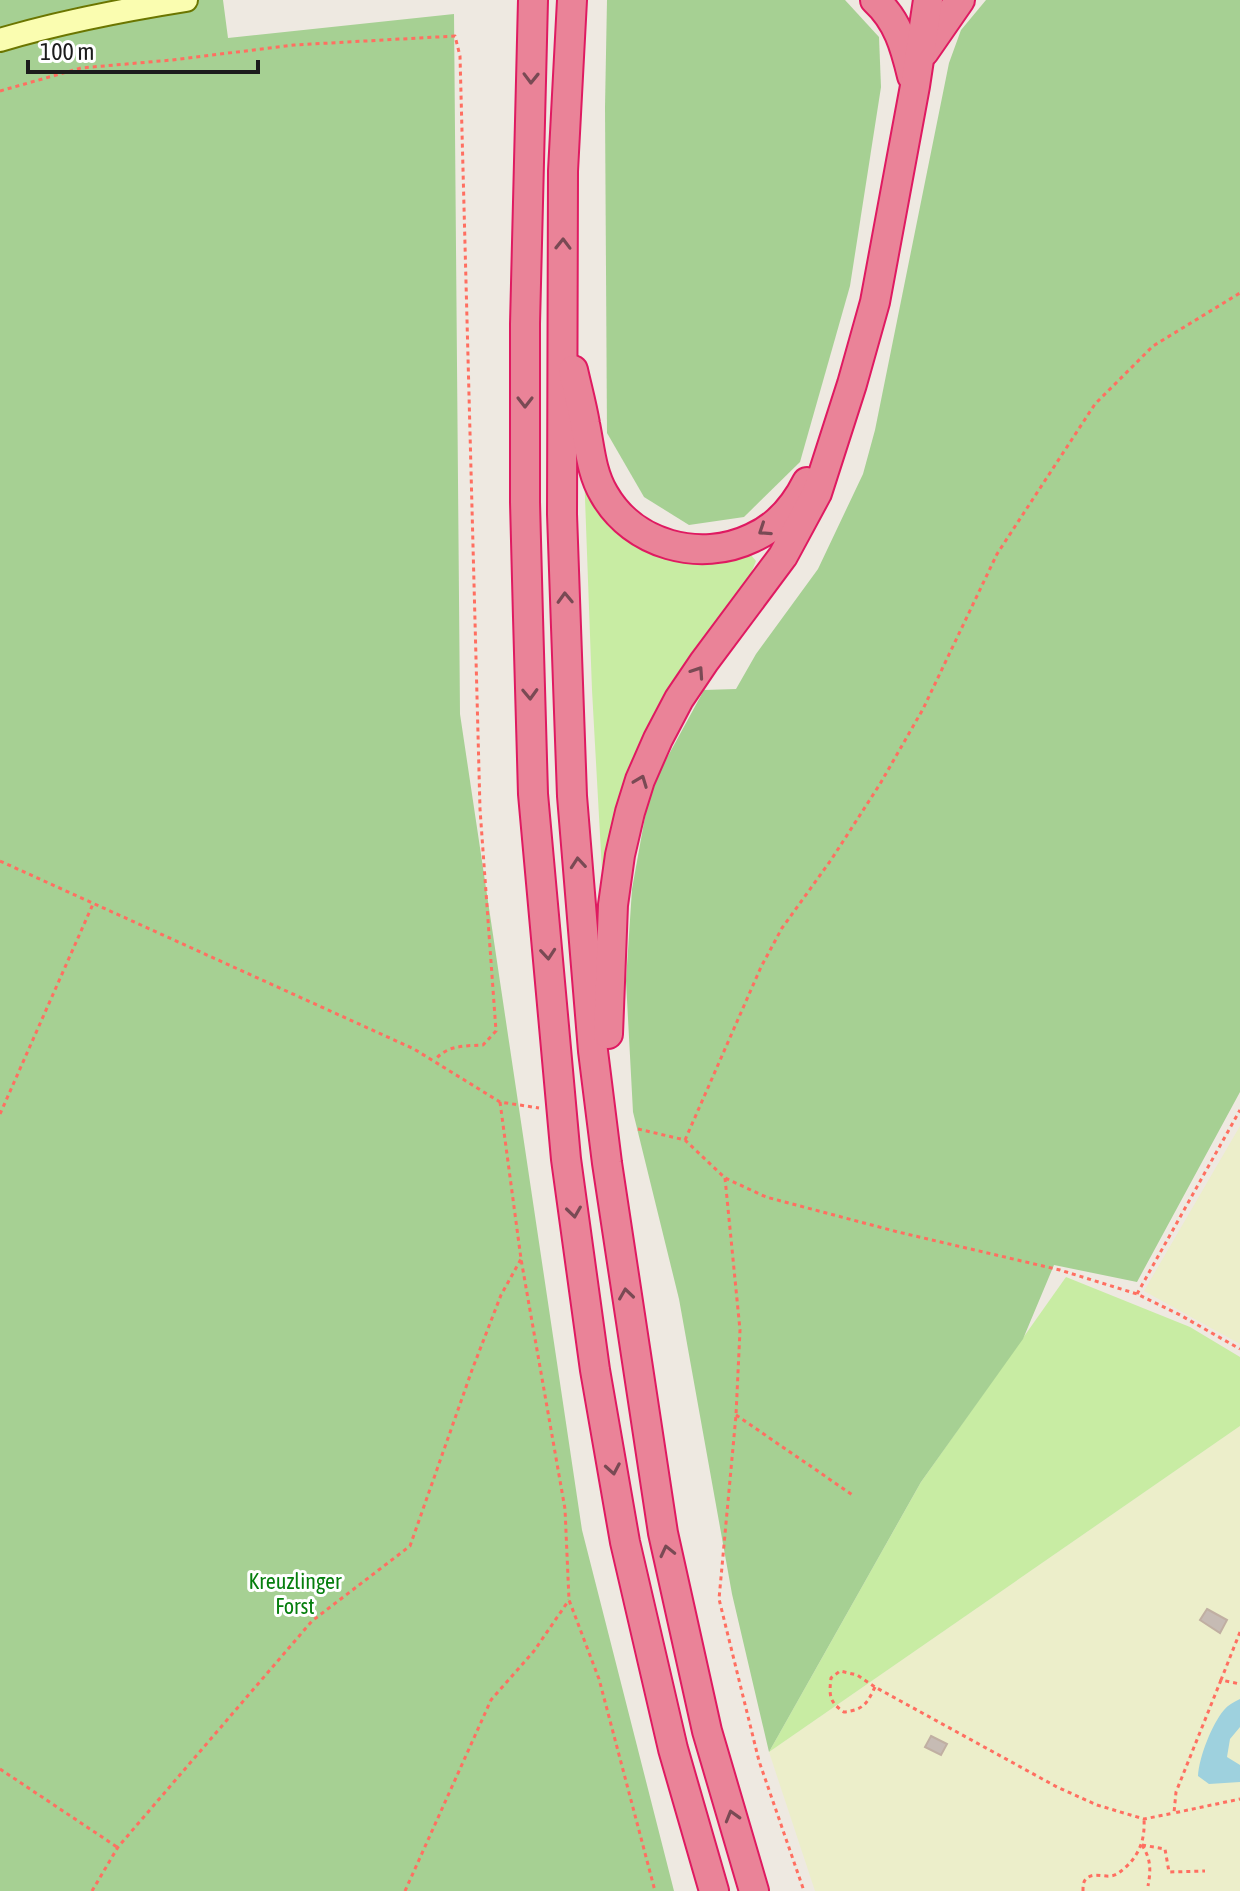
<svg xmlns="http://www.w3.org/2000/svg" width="1240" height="1891" viewBox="0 0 1240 1891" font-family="'Asap Condensed',sans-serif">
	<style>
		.farmland { fill: #eceeca }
		.grass { fill: #c8eca3 }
		.forest { fill: #a6d093 }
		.water { fill: #9ed1de }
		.building { fill: #c6bbb4; stroke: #c0afa2; stroke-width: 2 }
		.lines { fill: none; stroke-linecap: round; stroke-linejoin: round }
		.secondary-casing { stroke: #6b7600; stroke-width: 26 }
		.motorway-casing { stroke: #df1a61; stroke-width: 32 }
		.path { stroke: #ff6f61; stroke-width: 3; stroke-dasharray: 4 4; stroke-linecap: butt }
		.secondary { stroke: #fafdb0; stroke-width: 22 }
		.motorway { stroke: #ea8398; stroke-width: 28 }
		.oneway { stroke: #794a54 }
		.labels { text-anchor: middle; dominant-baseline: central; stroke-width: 6; stroke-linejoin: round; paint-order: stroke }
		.park-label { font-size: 22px; fill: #067e0e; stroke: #fff }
	</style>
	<rect width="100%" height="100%" fill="#eee9e1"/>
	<!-- farmland -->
	<g class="farmland">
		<polygon points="1240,1126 1240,1344 1144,1291"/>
		<polygon points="1240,1426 1240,1891 815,1891 769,1752"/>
	</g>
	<!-- grass -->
	<g class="grass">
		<polygon points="584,471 597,504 716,559 750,554 756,561 745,588 688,664 604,907 592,690"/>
		<polygon points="1066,1277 1190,1327 1240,1357 1240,1426 769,1752 921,1482"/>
	</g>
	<!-- forest -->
	<g class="forest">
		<polygon points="0,0 223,0 228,38 454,14 460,714 582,1530 674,1891 0,1891"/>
		<polygon points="607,0 845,0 879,37 881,87 850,286 800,462 744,517 689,525 644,497 607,433 605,107"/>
		<polygon points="986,0 1240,0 1240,1092 1137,1282 1054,1265 1023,1339 921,1482 769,1752 732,1594 679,1299 633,1112 626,981 632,889 650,789 704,690 736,689 756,654 818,569 863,474 875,430 949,63 961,30"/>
	</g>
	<!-- water -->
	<path class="water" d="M1240,1699V1727L1230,1739L1227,1757L1240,1765V1782L1209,1784L1198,1776C1199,1757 1212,1724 1224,1710C1228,1705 1234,1702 1240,1699Z"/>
	<!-- building -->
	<g class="building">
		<polygon points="1207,1609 1227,1620 1220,1633 1200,1620"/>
		<polygon points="931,1736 947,1744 941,1755 925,1747"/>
	</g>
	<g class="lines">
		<defs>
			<path id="secondary" d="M0,40C61,22 123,10 186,0"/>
			<g id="motorway">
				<polyline points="533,0 525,324 525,502 528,617 533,794 566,1159 595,1370 625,1542 673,1749 714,1891"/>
				<polyline points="572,0 563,171 562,514 572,796 593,1051 607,1163 663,1533 707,1731 754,1891"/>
				<path d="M875,0C898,21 905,47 912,76"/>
				<polyline points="924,52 960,0"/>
				<path d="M573,370C577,388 582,406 585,424C590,448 591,472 604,494C633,545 700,563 752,538C777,527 795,506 807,482"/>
				<polyline points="608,1034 613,905 620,855 630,812 640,780 658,739 679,699 704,662 783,556 817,493 852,384 875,302 915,86 928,0"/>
			</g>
		</defs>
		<!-- secondary casing -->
		<use href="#secondary" class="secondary-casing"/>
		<!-- motorway casing -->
		<use href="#motorway" class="motorway-casing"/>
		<!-- path -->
		<g class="path">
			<path d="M0,91L81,68L172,60L294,45L455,36L460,56L480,809L496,1031L483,1045C465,1046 447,1045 435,1060"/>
			<polyline points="0,861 414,1049 500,1102 539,1108"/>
			<polyline points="500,1102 521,1259 565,1509 569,1600 599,1679 655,1891"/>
			<polyline points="0,1114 93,904"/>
			<polyline points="638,1129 685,1140 725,1178 766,1197 898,1232 1060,1270 1137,1294 1180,1315 1240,1349"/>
			<polyline points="685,1140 761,967 782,928 831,860 880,784 923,709 997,554 1095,404 1153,346 1240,293"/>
			<polyline points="725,1178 740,1330 736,1415 719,1599 759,1761 804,1891"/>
			<polyline points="1137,1294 1240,1110"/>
			<polyline points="736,1415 854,1496"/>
			<polyline points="1240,1632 1221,1680 1240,1684"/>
			<polyline points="1221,1680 1176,1792 1174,1813 1240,1799"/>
			<path d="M875,1687C867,1704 863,1710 844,1712C829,1702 829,1695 831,1678L840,1671L857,1675L875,1687L1057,1787L1097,1805L1144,1819L1174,1813"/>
			<polyline points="0,1769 117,1847"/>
			<polyline points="1142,1845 1165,1849 1169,1872 1205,1871"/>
			<path d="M1142,1845C1151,1859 1151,1870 1148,1886"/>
			<polyline points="92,1891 118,1847 312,1621 410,1546 472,1370 501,1295 521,1259"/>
			<polyline points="405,1891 491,1700 534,1651 569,1600"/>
			<path d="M1083,1891C1083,1886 1083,1882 1086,1879C1093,1872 1103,1877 1111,1876C1118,1875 1122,1870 1127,1866C1141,1852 1145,1837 1144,1819"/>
		</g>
		<!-- secondary -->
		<use href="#secondary" class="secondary"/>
		<!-- motorway -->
		<use href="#motorway" class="motorway"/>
	</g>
	<!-- one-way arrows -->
	<defs><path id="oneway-chevron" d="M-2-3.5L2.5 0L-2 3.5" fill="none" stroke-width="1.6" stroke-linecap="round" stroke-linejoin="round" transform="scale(2)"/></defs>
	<g class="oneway">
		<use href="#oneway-chevron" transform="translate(531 78) rotate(91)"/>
		<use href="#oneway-chevron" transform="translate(563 244) rotate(-89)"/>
		<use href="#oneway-chevron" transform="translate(525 402) rotate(90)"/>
		<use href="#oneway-chevron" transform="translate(764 530) rotate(146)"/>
		<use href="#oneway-chevron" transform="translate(565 598) rotate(-92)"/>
		<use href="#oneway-chevron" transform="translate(698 672) rotate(-56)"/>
		<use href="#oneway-chevron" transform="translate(530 694) rotate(88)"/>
		<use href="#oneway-chevron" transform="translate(641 781) rotate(-69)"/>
		<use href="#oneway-chevron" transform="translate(578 863) rotate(-95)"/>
		<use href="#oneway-chevron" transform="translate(548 954) rotate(85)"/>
		<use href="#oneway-chevron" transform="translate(574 1212) rotate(82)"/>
		<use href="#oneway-chevron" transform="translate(626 1294) rotate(-98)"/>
		<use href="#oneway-chevron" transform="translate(613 1469) rotate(80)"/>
		<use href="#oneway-chevron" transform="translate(667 1551) rotate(-103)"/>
		<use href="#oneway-chevron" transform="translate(732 1816) rotate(-106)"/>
	</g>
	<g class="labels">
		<!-- park labels -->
		<g class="park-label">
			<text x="295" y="1581">Kreuzlinger<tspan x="295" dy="25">Forst</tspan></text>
		</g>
	</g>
	<!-- scale -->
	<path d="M28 60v12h230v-12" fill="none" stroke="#1c1c1c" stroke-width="4"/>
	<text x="40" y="60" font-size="24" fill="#1c1c1c" stroke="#ffffff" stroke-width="6" paint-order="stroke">100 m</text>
</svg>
